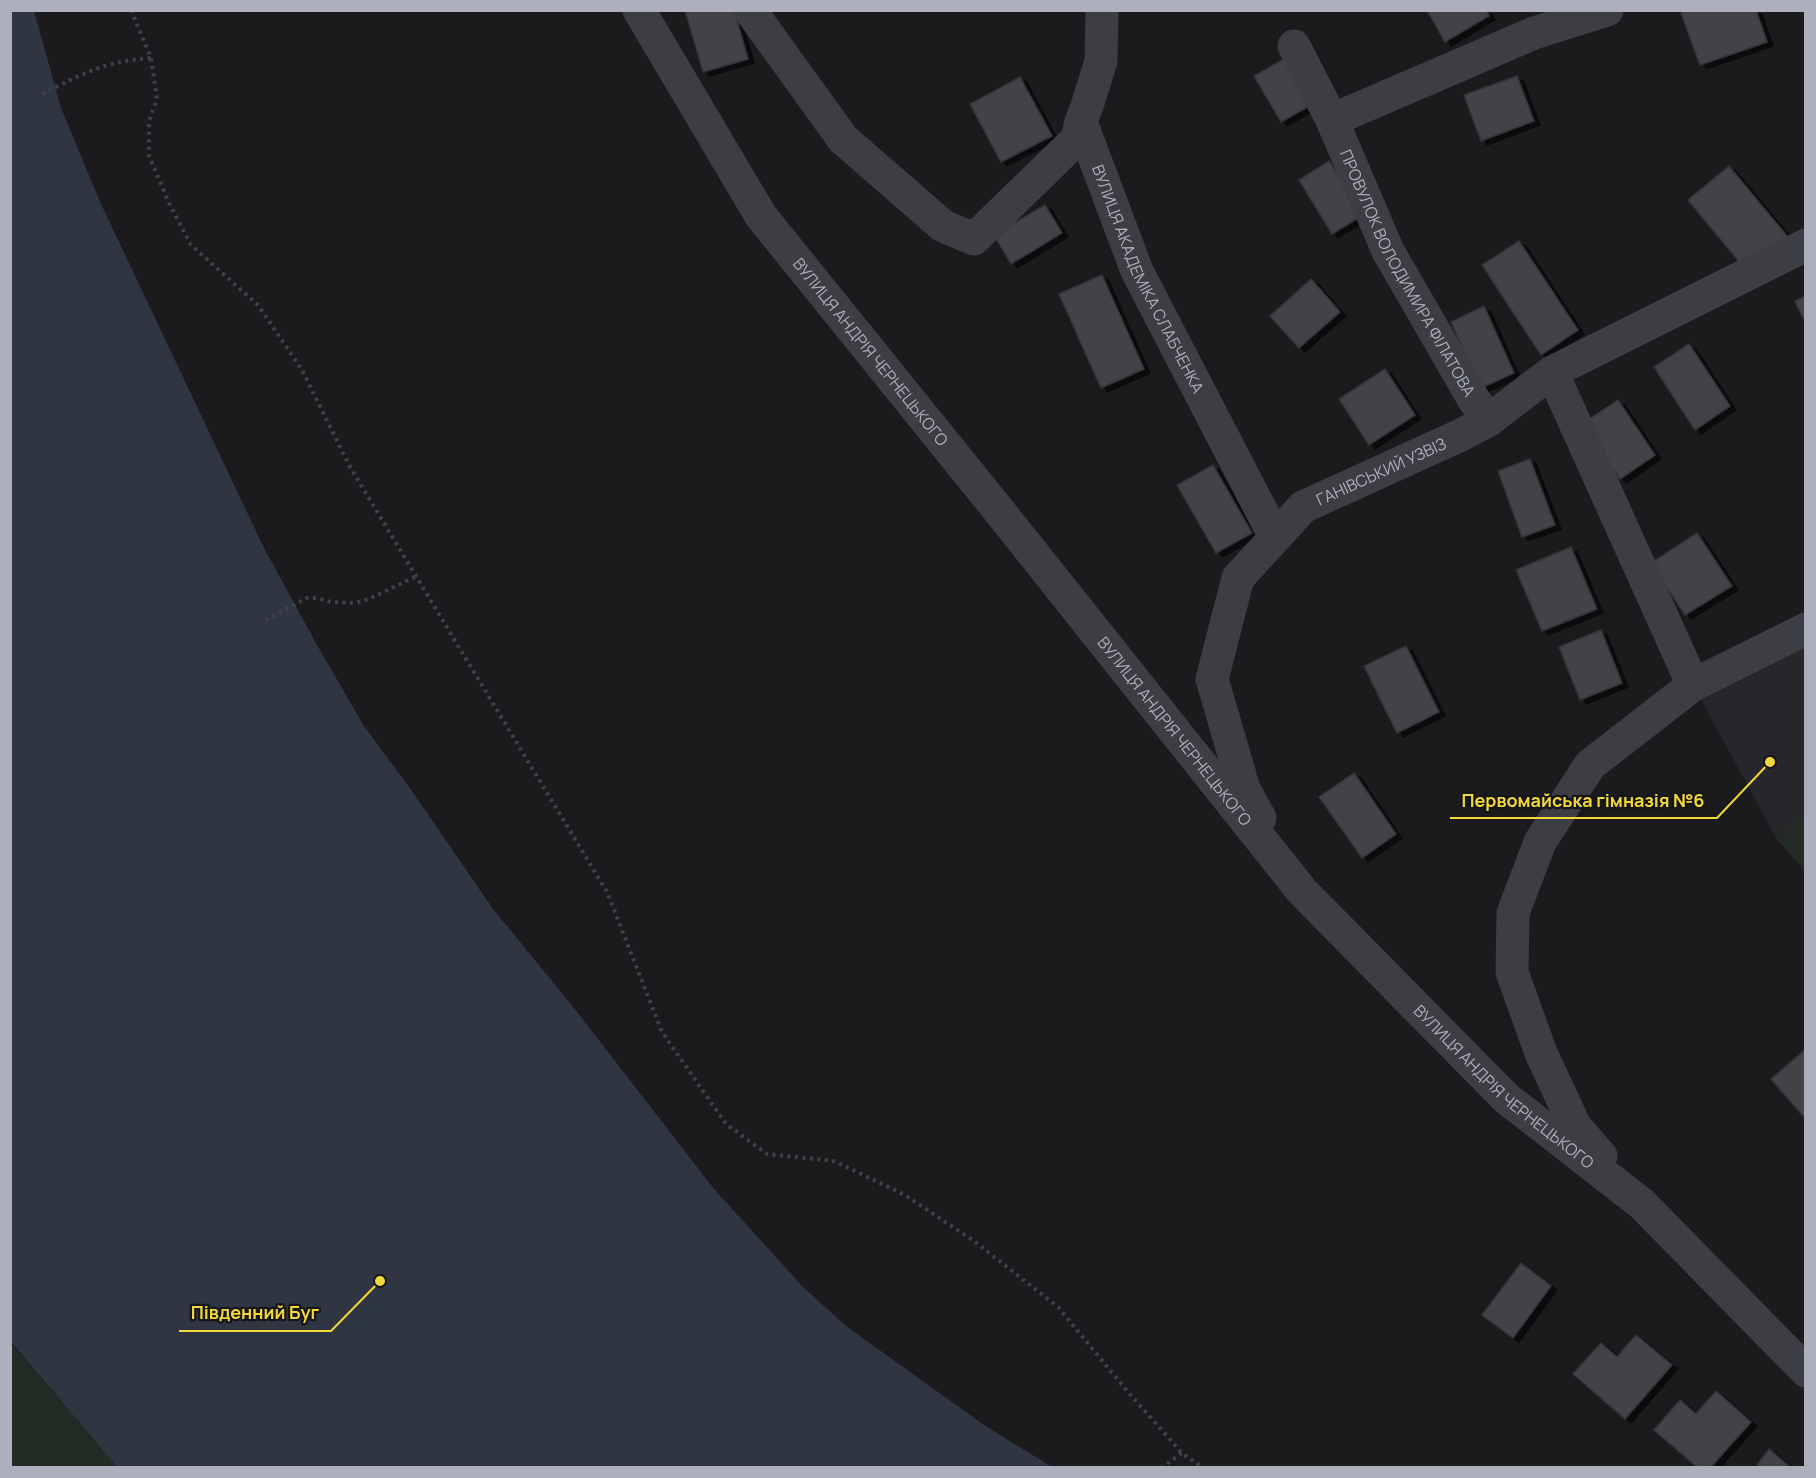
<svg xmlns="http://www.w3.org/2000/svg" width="1816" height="1478" viewBox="0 0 1816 1478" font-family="Manrope,sans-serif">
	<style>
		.built { fill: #27262a }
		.green { fill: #222b24 }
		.water { fill: #303641 }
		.building { fill: #424246; stroke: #353439; stroke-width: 1.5; filter: url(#shadow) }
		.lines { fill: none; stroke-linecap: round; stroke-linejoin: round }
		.path { stroke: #414249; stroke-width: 4; stroke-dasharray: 3 4.5; stroke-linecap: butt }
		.minor { stroke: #3d3d44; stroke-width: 33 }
		.labels { text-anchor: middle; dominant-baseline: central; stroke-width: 4.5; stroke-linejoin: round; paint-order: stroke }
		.street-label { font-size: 16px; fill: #adafbc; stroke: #161518 }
		.leader { fill: none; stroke: #f3d83b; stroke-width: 2 }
		.callout-dot { fill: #f3d83b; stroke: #161518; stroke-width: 2 }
		.callout-label { font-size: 18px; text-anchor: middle; font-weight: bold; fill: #f3d83b; stroke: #161518; stroke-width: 4.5; stroke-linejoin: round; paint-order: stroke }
	</style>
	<defs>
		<filter id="shadow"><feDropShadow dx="6" dy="4" stdDeviation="0" flood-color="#0009"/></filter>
	</defs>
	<rect width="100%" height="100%" fill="#1b1a1d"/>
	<!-- built -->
	<polygon class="built" points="1805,629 1805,871 1776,838 1693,685"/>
	<!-- green -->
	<g class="green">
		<polygon points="1805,814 1805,871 1776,838"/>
		<polygon points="10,1342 117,1467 11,1467"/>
	</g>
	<!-- water -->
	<polygon class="water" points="10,11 34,11 61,108 101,204 263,546 317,645 364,726 412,791 493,909 574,1008 714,1189 803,1287 846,1326 984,1425 1052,1467 117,1467 11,1342"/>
	<!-- building -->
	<g class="building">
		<polygon points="685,10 734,10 748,59 703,72"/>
		<polygon points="1427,10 1486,10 1489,16 1445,42"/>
		<polygon points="1686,10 1756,10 1767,42 1700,65 1681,13"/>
		<polygon points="1286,58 1313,104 1281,122 1254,76"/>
		<polygon points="1517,76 1534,121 1481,141 1464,95"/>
		<polygon points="1020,77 1052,136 1001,162 970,104"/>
		<polygon points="1329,161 1363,215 1332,234 1299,180"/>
		<polygon points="1729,166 1787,236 1746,270 1688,200"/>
		<polygon points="1045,205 1062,233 1011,264 994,235"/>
		<polygon points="1519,241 1578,330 1541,355 1482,265"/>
		<polygon points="1102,275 1144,369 1101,388 1059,294"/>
		<polygon points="1311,279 1340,312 1299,348 1270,316"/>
		<polygon points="1806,296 1806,324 1795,301"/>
		<polygon points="1484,306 1514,373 1481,388 1451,322"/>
		<polygon points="1689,344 1730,406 1695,430 1654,367"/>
		<polygon points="1385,369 1415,415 1369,445 1339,399"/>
		<polygon points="1618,400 1655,455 1620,479 1582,424"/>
		<polygon points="1530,459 1555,525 1522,537 1498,471"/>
		<polygon points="1213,465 1252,533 1216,553 1177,485"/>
		<polygon points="1697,533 1732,586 1685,615 1651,563"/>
		<polygon points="1571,547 1597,609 1542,631 1516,570"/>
		<polygon points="1601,630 1622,683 1580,700 1559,647"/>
		<polygon points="1406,646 1439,712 1397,733 1364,666"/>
		<polygon points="1354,773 1396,834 1362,858 1319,797"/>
		<polygon points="1806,1049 1806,1114 1803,1116 1771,1079"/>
		<polygon points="1521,1263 1551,1286 1513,1338 1482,1315"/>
		<polygon points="1636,1335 1672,1365 1625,1419 1573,1374 1601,1343 1617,1357"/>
		<polygon points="1716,1391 1751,1422 1710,1468 1698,1468 1654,1430 1680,1400 1696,1414"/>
		<polygon points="1769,1449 1791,1468 1755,1468"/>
	</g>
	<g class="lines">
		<!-- path -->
		<g class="path">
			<polyline points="131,10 151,58 157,99 149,121 149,156 170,205 191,245 258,305 302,370 350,467 607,892 662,1032 726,1124 767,1154 834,1161 905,1195 974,1241 1058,1307 1128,1392 1182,1453 1203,1468"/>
			<path d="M42,94C82,74 105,61 151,58"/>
			<polyline points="266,620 307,598 316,598 331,602 355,603 369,599 417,576"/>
			<polyline points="1161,1468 1182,1453"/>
		</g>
		<!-- minor -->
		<g class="minor">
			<path id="s1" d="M639,10L761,216L992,502L1302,891L1506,1098L1642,1204L1806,1371"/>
			<polyline points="750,10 843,139 943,226 974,239 1077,139 1081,122"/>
			<path id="s2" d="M1102,10L1101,61L1087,106L1081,122L1137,271L1275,537"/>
			<path id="s3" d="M1294,46L1332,120L1388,251L1474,400L1489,420"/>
			<polyline points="1332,120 1534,33 1607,10"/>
			<polyline points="1552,372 1693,685"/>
			<path id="s4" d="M1260,818L1244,789L1212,679L1238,578L1303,507L1461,435L1489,420L1552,372L1806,245"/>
			<polyline points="1601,1156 1575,1126 1541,1053 1512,972 1513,913 1540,842 1590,765 1693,685 1806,629"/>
		</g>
	</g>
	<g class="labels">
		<!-- street labels -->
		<g class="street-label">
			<text stroke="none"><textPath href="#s3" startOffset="254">ПРОВУЛОК ВОЛОДИМИРА ФІЛАТОВА</textPath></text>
			<text stroke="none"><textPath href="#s2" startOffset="286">ВУЛИЦЯ АКАДЕМІКА СЛАБЧЕНКА</textPath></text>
			<text stroke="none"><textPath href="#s1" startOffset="414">ВУЛИЦЯ АНДРІЯ ЧЕРНЕЦЬКОГО</textPath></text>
			<text stroke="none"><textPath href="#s4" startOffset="434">ГАНІВСЬКИЙ УЗВІЗ</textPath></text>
			<text stroke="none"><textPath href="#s1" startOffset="900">ВУЛИЦЯ АНДРІЯ ЧЕРНЕЦЬКОГО</textPath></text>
			<text stroke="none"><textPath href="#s1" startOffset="1386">ВУЛИЦЯ АНДРІЯ ЧЕРНЕЦЬКОГО</textPath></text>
		</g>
	</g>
	<!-- callouts -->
	<path class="leader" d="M1770 762L1717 818H1450M380 1281L331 1331H179"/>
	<g class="callout-dot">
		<circle cx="1770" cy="762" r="6"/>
		<circle cx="380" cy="1281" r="6"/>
	</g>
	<g class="callout-label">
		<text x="1583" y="807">Первомайська гімназія №6</text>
		<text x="255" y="1319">Південний Буг</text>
	</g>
	<!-- border -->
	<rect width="1816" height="1478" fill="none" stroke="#adafbc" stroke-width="24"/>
</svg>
